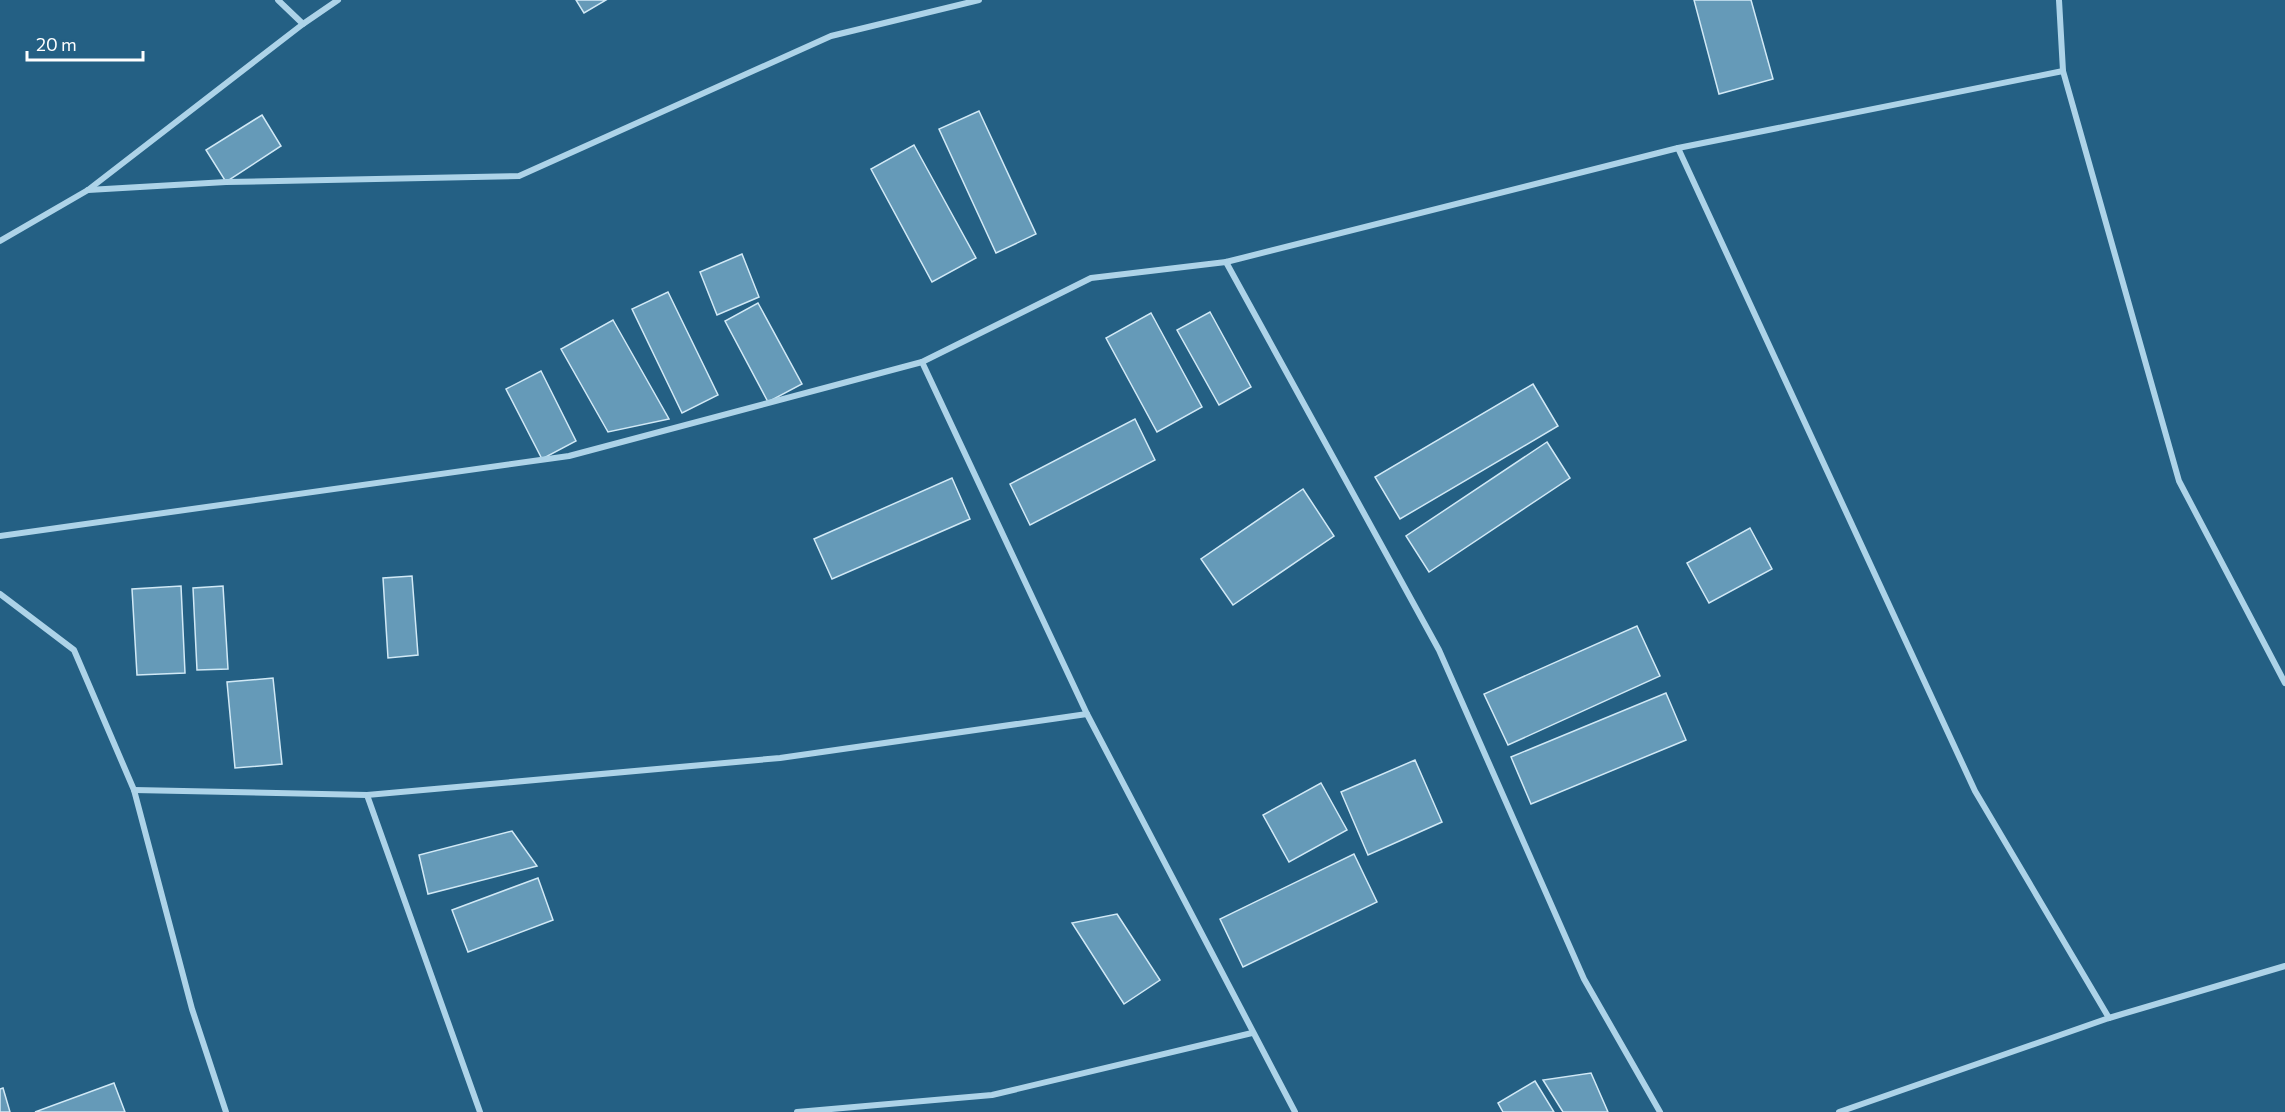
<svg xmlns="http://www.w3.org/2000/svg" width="2285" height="1112" viewBox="0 0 2285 1112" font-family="Commissioner,sans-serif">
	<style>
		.building { fill: #659ab8; stroke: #d1e9f6; stroke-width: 1.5 }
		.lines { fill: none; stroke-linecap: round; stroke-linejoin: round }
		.minor { stroke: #add3e8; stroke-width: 6 }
	</style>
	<rect width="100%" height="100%" fill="#246084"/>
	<!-- building -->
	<g class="building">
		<polygon points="576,0 606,0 584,13"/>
		<polygon points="1694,0 1751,0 1773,79 1719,94"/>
		<polygon points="979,111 1036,234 996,253 939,129"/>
		<polygon points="262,115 281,146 226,182 206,150"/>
		<polygon points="914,145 976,258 932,282 871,169"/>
		<polygon points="742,254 759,297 717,315 700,272"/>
		<polygon points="668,292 718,395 682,413 632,309"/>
		<polygon points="758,303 802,384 768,402 725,321"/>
		<polygon points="1210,312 1251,387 1219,405 1177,330"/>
		<polygon points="1151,313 1202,407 1157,432 1106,338"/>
		<polygon points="613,320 669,419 608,432 561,349"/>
		<polygon points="541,371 576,441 542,459 506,389"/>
		<polygon points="1533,384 1558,426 1400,519 1375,477"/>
		<polygon points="1135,419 1155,460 1030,525 1010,484"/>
		<polygon points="1547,442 1570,478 1429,572 1406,536"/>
		<polygon points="952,478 970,519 832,579 814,539"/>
		<polygon points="1303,489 1334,536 1233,605 1201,559"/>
		<polygon points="1750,528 1772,569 1709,603 1687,563"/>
		<polygon points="412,576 418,655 388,658 383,578"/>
		<polygon points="181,586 185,673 137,675 132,589"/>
		<polygon points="223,586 228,669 197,670 193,588"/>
		<polygon points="1637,626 1660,676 1508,745 1484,694"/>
		<polygon points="273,678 282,764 235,768 227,682"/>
		<polygon points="1666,693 1686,740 1531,804 1511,757"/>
		<polygon points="1415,760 1442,822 1368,855 1341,792"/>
		<polygon points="1321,783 1347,830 1289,862 1263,815"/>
		<polygon points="512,831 537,866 428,894 419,855"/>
		<polygon points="1354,854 1377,902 1243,967 1220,919"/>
		<polygon points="538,878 553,920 468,952 452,910"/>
		<polygon points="1117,914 1160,980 1124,1004 1072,923"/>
		<polygon points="1591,1073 1608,1112 1563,1112 1543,1080"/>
		<polygon points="1535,1081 1554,1112 1503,1112 1498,1103"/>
		<polygon points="114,1083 125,1112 35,1112"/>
		<polygon points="3,1088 10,1112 0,1112 0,1089"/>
	</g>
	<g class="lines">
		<!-- minor -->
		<g class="minor">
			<polyline points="278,0 303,24"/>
			<polyline points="2059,0 2063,71 2179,481 2285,683"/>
			<polyline points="1678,148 1975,791 2109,1018"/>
			<polyline points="88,190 226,182 519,176 831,36 979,0"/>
			<polyline points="0,241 88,190 303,24 338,0"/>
			<polyline points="1226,262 1439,650 1584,979 1660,1112"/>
			<polyline points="922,362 1087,714 1295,1112"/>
			<polyline points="0,536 569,456 922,362 1091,278 1226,262 1678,148 2063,71"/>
			<polyline points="0,594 74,650 134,790 192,1009 226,1112"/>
			<polyline points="134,790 367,795 780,758 1087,714"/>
			<polyline points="367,795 480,1112"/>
			<polyline points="797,1112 992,1095 1252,1033"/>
			<polyline points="1839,1112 2109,1018 2285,966"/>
		</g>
	</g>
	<!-- scale -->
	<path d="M27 51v9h116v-9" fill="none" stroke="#ffffff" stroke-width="3"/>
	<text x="36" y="51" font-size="18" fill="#ffffff" stroke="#246084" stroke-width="4.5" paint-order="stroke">20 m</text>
</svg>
